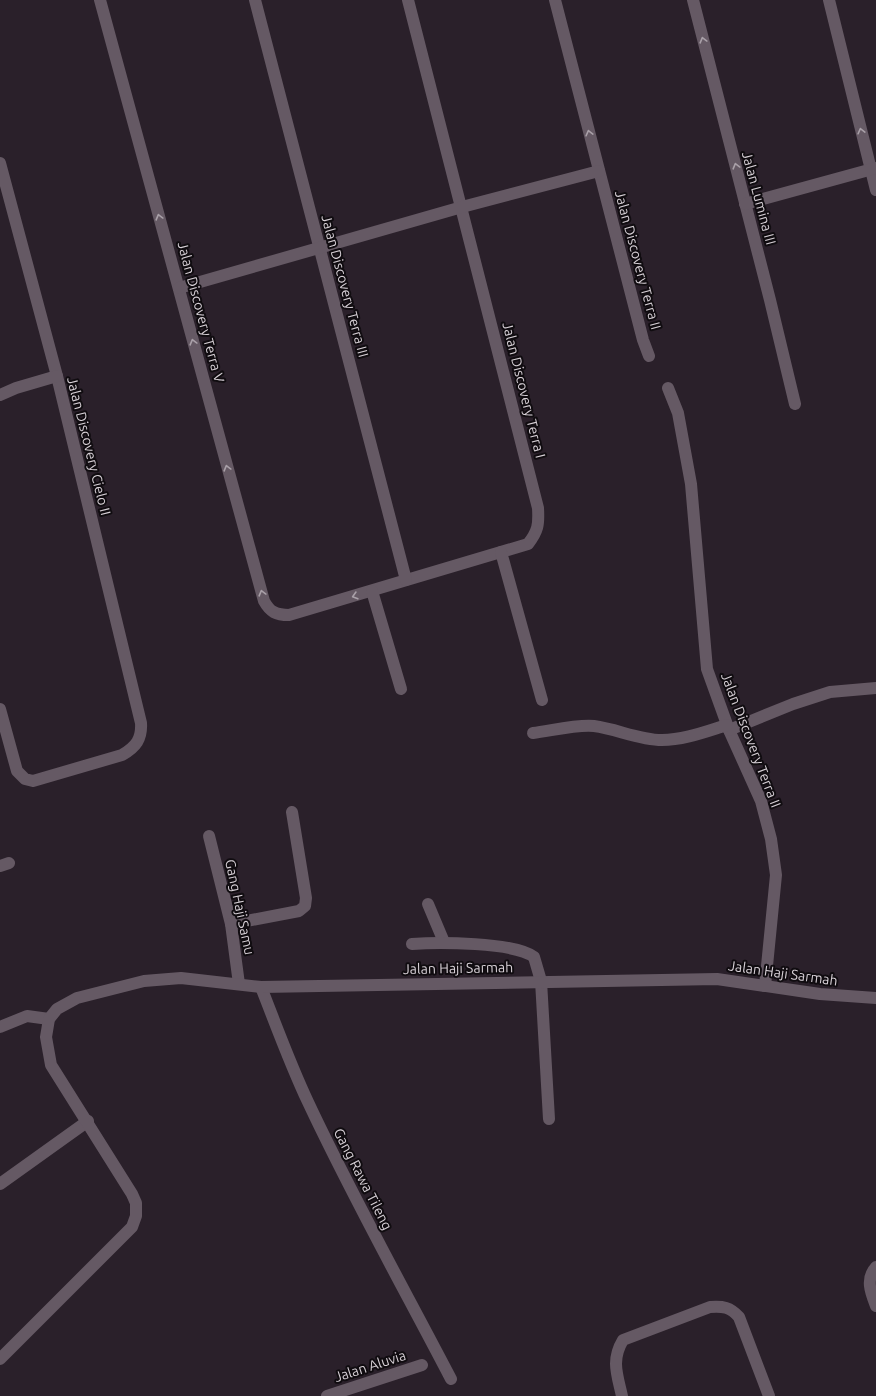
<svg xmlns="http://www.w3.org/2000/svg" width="876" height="1396" viewBox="0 0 876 1396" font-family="Ubuntu,sans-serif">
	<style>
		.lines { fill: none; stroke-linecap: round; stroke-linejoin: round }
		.street { stroke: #655964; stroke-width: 12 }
		.oneway { stroke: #a9a0a8 }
		.labels { text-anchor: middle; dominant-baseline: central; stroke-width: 4; stroke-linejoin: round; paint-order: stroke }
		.street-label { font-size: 14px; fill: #d7d0d6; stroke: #100c10 }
	</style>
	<rect width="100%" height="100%" fill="#2a202a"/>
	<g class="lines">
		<!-- street -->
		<g class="street">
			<path d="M100,0L264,601C270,612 276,615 289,615L528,544C538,531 539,525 538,508L408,0"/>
			<polyline points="255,0 406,580"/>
			<polyline points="555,0 643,340 649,356"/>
			<polyline points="693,0 770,300 795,404"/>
			<polyline points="829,0 876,190"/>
			<path d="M0,163L57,376L141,723C142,739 136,747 122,755L33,781L25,779L17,771L0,709"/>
			<polyline points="745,204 876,168"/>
			<polyline points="179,288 462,207 599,171"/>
			<polyline points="668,388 678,413 691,484 707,669 729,730 761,801 771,839 776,875 765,986"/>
			<polyline points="0,395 16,388 57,376"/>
			<polyline points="501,552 542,700"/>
			<polyline points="372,591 401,689"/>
			<polyline points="729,730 793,704 830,692 876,688"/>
			<path d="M533,733C550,731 578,724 594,726C617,729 639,740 662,740C684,740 707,731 727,725"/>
			<polyline points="209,836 231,924 239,984"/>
			<polyline points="0,866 9,863"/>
			<polyline points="428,904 444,942"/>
			<polyline points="231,924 299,911 305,906 306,898 292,812"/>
			<path d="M412,944C437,942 515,942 534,957L541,981L549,1119"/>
			<path d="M261,987C276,1025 290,1064 308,1102C352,1196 403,1287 451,1379"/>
			<polyline points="0,1027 27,1016 49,1019"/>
			<polyline points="0,1184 88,1121"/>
			<path d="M876,1267C865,1279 871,1293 876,1306"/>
			<polyline points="0,1359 132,1227 136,1216 136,1203 132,1194 51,1065 46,1037 49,1019 57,1009 77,998 144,981 181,978 261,987 717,979 820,994 876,998"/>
			<polyline points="327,1396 422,1365"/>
			<path d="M622,1396C617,1374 611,1360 623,1340L710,1307C723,1306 730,1307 739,1317L769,1396"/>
		</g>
	</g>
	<!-- one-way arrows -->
	<defs><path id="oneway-chevron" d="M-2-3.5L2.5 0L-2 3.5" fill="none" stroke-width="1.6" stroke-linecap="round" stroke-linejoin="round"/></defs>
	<g class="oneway">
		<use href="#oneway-chevron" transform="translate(703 40) rotate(-105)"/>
		<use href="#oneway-chevron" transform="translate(861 131) rotate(-104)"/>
		<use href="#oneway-chevron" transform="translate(589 133) rotate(-104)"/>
		<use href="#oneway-chevron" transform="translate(736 166) rotate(-105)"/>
		<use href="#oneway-chevron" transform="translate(159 217) rotate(-105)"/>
		<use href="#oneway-chevron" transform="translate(193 342) rotate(-105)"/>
		<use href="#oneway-chevron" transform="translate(227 468) rotate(-105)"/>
		<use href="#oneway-chevron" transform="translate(262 593) rotate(-105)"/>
		<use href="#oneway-chevron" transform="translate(355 596) rotate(164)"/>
	</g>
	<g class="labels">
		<!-- street labels -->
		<g class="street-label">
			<text transform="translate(759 198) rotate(75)">Jalan Lumina III</text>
			<text transform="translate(638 260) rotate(75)">Jalan Discovery Terra II</text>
			<text transform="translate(345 286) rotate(75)">Jalan Discovery Terra III</text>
			<text transform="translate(201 312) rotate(75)">Jalan Discovery Terra V</text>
			<text transform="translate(524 390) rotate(76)">Jalan Discovery Terra I</text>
			<text transform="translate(89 446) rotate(76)">Jalan Discovery Cielo II</text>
			<text transform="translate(751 740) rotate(69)">Jalan Discovery Terra II</text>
			<text transform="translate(240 907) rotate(78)">Gang Haji Samu</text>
			<text transform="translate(458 968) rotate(-1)">Jalan Haji Sarmah</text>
			<text transform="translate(783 973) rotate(8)">Jalan Haji Sarmah</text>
			<text transform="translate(363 1179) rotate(63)">Gang Rawa Tileng</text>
			<text transform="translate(370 1366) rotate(-18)">Jalan Aluvia</text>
		</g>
	</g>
</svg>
